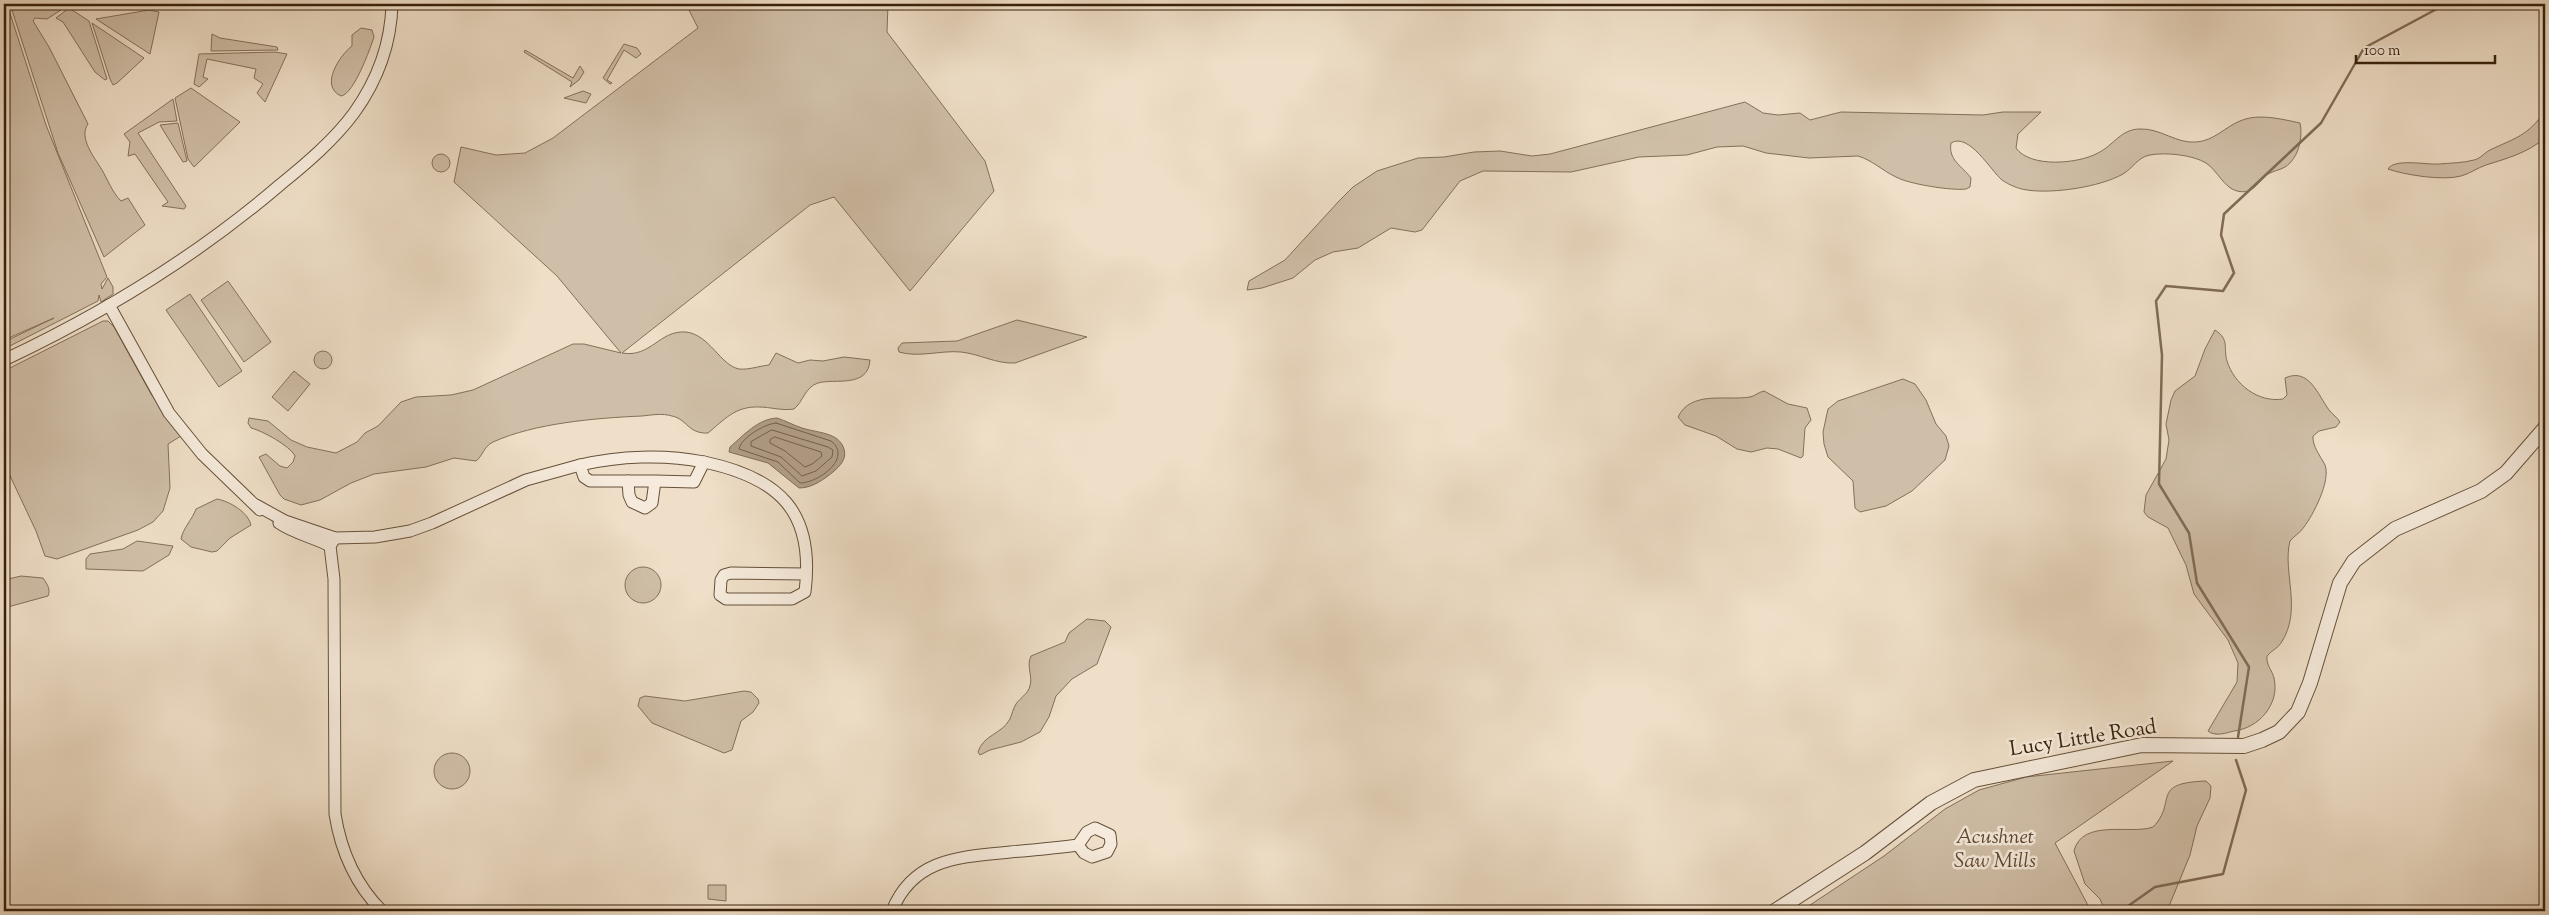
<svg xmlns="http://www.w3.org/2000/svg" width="2549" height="915" viewBox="0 0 2549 915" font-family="'Sorts Mill Goudy',serif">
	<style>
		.green { fill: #d0bfa8; stroke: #84705a }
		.water { fill: #b19e88; stroke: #816c56 }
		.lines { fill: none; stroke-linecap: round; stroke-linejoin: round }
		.shore { stroke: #745f4a; stroke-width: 1 }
		.stream { stroke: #816c56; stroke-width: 2.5 }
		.minor-casing { stroke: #66503a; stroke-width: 13 }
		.tertiary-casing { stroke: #66503a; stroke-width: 16 }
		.minor { stroke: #f5eadb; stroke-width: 11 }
		.tertiary { stroke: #f5eadb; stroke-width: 14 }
		.labels { text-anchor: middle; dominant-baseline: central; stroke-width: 5; stroke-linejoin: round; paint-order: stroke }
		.street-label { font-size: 21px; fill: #38200b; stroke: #f5eadb }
		.park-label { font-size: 21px; font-style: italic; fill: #5e4832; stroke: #f5eadb }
	</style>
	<rect width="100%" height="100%" fill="#efdfc8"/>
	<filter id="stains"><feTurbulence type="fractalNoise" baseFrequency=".004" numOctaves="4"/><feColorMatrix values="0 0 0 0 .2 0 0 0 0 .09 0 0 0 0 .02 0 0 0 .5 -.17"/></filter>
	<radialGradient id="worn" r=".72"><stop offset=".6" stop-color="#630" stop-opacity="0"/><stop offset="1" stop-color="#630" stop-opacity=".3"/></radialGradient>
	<!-- green -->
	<g class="green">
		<polygon points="4,4 7,4 46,125 107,277 101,284 102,289 108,278 113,287 113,294 101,302 99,295 98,301 4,349 4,342 54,318 4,340"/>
		<path d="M10,4H63L67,6L47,19L35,18L33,21L49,47L88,124C78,138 95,158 102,170C108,180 112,192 121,201L128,198L145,225L104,257L58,153Z"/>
		<path d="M686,4H888L887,32L985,161L994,191L910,291L834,197L810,205L622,353C651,358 659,330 686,332C710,335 720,365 739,369C749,370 759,366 769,365L776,353L798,363L810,360L823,361L844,357L870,360C868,389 834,378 818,383C805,387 803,402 794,409C782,411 770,407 759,407C735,406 724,420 708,433C688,434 687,419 672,416C662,413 652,415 642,416C596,418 535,423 493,442C483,447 483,456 476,461L454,458L426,467L374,474L351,483L320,500L301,505L284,499L280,495L259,457L266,454L280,466L287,468L293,462L295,456C290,446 263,431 251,428L248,423L249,418L268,421L291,440L307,447L336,453L357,442L365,433L378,426L401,402L416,397L451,395L473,390L573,344H584L621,353L557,276L454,182L461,147L496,155L525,153L553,138L698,28Z"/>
		<polygon points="69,8 89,21 107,79 105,80 95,72 63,22 56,18"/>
		<polygon points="149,10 159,12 150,54 96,19"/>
		<polygon points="92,23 144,58 117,83 113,85 110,79"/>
		<path d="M361,28L372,30L374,37C370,49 354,94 341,96C319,86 340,55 352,46V35Z"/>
		<polygon points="212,34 220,38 277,47 278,50 211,51"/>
		<polygon points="624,44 637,48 641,54 636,58 624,50 607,80 612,83 610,84 603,78"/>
		<polygon points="525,50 573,78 580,66 584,72 579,80 570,87 572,82 524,52"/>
		<polygon points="275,52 287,54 265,102 257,93 263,84 254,78 256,69 207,59 203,77 208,79 199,87 194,84 199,54"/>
		<polygon points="191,88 240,122 194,167 188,159 175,98"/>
		<polygon points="583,91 591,94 586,103 564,98"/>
		<polygon points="173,99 177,121 159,122 138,133 186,206 184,209 162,206 168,202 135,154 128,156 130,142 124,134"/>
		<path d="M1745,102L1763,113L1778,115L1800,113L1810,120L1841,112L1983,115L2003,112H2041L2018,134L2016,148C2030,168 2078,164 2098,153C2114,145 2121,129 2140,129C2160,128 2177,144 2196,142C2214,141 2225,127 2240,121C2258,113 2281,119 2300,123C2303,137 2299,158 2285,167C2280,170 2273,171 2268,174C2257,182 2254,195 2237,191C2224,188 2217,170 2206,163C2193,155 2166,152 2150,155C2138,157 2133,168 2123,174C2100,187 2053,194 2027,190C2019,189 2009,185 2002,180C1991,171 1969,132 1951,143C1948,160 1962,166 1971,178L1970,187L1966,189C1953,191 1908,184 1896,177C1883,171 1872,160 1858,156L1809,158L1766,153L1743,146L1717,147L1687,155L1639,157L1571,172L1483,171L1460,181L1422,230L1415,232L1391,228L1358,248L1333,252L1315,260L1293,278L1262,288L1247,290L1249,281L1285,260L1339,201L1353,187L1377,171L1418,158L1444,157L1474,152L1500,151L1532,156L1550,154Z"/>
		<path d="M2545,111V138C2527,153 2508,158 2486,165C2477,168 2469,174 2461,176C2443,181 2405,175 2388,169C2394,158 2427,165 2439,164C2450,163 2463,163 2474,160C2480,159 2484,153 2490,150C2515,138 2528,136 2545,111Z"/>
		<polygon points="178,123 187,161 183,162 160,125"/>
		<circle cx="441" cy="163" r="9"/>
		<polygon points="228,281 271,342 244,362 201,300"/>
		<polygon points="190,294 242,371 219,387 166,310"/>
		<path d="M1017,320L1087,337L1015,363C996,364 980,354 961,352C941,350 919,358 899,352L898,348L902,343L957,341Z"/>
		<polygon points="103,321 108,321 114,327 151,394 181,436 168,444 170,488 163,511 153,522 138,530 57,559 45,556 36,531 4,463 4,371"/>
		<path d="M2215,330C2230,340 2223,347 2227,361C2234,384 2258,403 2283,399L2287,395L2285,378C2309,367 2318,395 2329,410C2333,415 2337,417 2340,422L2336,427L2319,431L2313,436C2312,446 2321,457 2325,465C2331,481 2313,515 2304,527C2300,533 2294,536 2290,541C2282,572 2303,610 2281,643C2278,648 2271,651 2267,656C2266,665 2272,670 2274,678C2280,704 2259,728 2234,731C2226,733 2215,737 2208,731L2237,682L2238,663L2228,640L2194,594L2186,565L2168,528L2148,517L2144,512L2146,495L2166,459L2169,440L2166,424L2171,400L2175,391L2195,376L2205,349Z"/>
		<circle cx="323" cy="360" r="9"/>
		<polygon points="294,371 310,384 288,411 272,397"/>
		<polygon points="1903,379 1915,384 1926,400 1936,424 1946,436 1949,446 1945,460 1912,491 1886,506 1860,512 1855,508 1853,481 1828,457 1824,444 1823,432 1828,409 1838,401"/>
		<path d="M1764,391L1788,404L1807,408L1811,420L1805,428L1803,456L1801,458L1778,449L1767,448L1751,452L1737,449L1716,436L1685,425L1678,417C1691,390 1726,401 1750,397C1755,396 1759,392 1764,391Z"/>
		<path d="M217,499C229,501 248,512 251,525L230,538L217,551L212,552L191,547L181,539C183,528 192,520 196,509Z"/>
		<polygon points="137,541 173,546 169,555 143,571 86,569 86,559 90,554 123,549"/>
		<circle cx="643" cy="585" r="18"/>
		<path d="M21,576L43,578C47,584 51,589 48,596L4,608V580Z"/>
		<path d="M1087,619L1105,621L1111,627L1097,664L1072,679L1056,696L1049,717L1040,732L1021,742L990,750L980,755L978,752C983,735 1002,734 1010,719C1012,714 1013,709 1016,704C1020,698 1028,694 1030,686C1033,676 1026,666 1031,656L1065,642L1069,633Z"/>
		<polygon points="744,691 751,692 758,699 759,703 753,712 741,721 732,750 724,753 652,723 638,706 640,698 645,696 685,701"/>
		<circle cx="452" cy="771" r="18"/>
		<polygon points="2173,761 2055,843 2091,911 1801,911 1884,856 1945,809 1979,790 2026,777"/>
		<path d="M2206,781L2211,786L2210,798L2197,826L2190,855L2167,911H2105L2100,899L2085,884L2074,851C2082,818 2132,835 2153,827C2178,802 2149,783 2206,781Z"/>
		<polygon points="708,885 726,885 726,901 708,899"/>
	</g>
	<!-- water -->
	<path class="water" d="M777,418C786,421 793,425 802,428C817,433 839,432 844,449C847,459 840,466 833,472C823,480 812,488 799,488L768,463L729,452L730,447C744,435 758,419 777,418Z"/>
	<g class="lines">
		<!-- shore -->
		<g class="shore">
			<path d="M776,423L831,441C853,458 818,483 800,483L778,462L739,449C741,438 764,424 776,423Z"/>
			<polygon points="772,430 828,447 833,450 832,457 816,471 802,476 781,457 751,446 751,442"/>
			<polygon points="775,437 821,452 822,456 812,464 805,467 785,451 770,443 770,440"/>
		</g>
		<!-- stream -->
		<g class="stream">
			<polyline points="2238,737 2249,667 2197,583 2189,533 2159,484 2162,355 2156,301 2166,286 2223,291 2234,273 2221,235 2224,214 2321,123 2364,48 2446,4"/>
			<polyline points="2121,911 2155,887 2223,874 2246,790 2236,760"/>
		</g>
		<defs>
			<g id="minor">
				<polyline points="109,305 169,413 202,454 260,510"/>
				<path d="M4,360C104,313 197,256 281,184C307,163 334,140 354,113C377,81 391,43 392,4"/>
				<path d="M628,481H590L584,477L580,465C619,456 664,454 704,462"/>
				<path d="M655,481H628L629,495L632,502L645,508L652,503L655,481L694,482L704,462C780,478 815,512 805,592L792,599H726L720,595L721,580L724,575L731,573L806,574"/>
				<polyline points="256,505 285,521 335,538 375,537 410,531 432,523 526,480 580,465"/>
				<path d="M279,523C295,534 313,537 330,546"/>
				<path d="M335,538L330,546L334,579L335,814C341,852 355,884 382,911"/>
				<polygon points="1095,828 1110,835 1111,844 1107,852 1092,857 1084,853 1078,845 1087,832"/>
				<path d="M892,911C913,858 960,857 1010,852C1033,850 1056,848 1078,845"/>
			</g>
			<polyline id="tertiary" points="1775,911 1865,853 1931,803 1974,780 2142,745 2244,746 2262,740 2279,732 2298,712 2310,683 2340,583 2354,561 2395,529 2481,491 2506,473 2545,428"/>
		</defs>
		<!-- minor casing -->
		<use href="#minor" class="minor-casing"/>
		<!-- tertiary casing -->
		<use href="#tertiary" class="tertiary-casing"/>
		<!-- minor -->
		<use href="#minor" class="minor"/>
		<!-- tertiary -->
		<use href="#tertiary" class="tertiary"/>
	</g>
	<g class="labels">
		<!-- street labels -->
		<g class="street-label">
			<text transform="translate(2083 739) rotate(-9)">Lucy Little Road</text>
		</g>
		<!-- park labels -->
		<g class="park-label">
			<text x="1995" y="838">Acushnet<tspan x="1995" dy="24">Saw Mills</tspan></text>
		</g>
	</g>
	<!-- margin -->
	<rect width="2549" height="915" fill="none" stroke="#efdfc8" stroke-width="20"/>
	<rect x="5" y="5" width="2539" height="905" fill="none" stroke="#38200b" stroke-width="2.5"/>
	<rect x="10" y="10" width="2529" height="895" fill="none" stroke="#38200b"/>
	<!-- scale -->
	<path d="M2356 55v8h139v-8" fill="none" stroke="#38200b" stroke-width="2.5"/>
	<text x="2364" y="55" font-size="15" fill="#38200b" stroke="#f5eadb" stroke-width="4" paint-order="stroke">100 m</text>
	<rect width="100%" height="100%" filter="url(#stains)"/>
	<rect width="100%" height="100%" fill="url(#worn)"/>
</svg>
